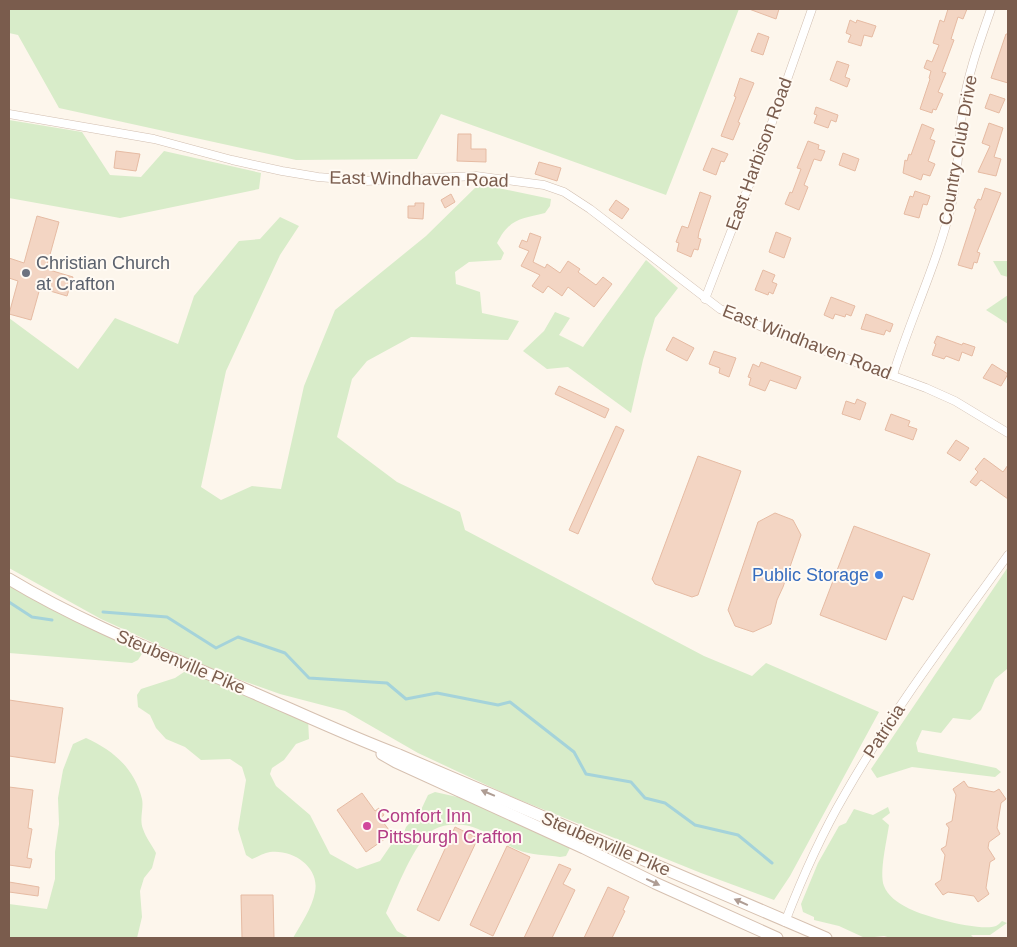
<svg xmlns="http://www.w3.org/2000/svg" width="1017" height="947" viewBox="0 0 1017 947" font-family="Helvetica,sans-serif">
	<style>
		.green { fill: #d8ecc9 }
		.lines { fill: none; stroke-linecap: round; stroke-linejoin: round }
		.stream { stroke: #a5d3da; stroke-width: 3 }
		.building { fill: #f3d5c3; stroke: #e6bba3 }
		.street-casing { stroke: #d1beb0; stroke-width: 9 }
		.secondary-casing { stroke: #d6c0b0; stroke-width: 13 }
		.street { stroke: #fff; stroke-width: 8 }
		.secondary { stroke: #fff; stroke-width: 11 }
		.oneway { fill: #af9d94 }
		.worship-dot { fill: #6b7280; stroke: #fffaf3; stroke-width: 2 }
		.shop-dot { fill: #3f7fe0; stroke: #fffaf3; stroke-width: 2 }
		.hotel-dot { fill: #d1479c; stroke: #fffaf3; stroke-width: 2 }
		.labels { text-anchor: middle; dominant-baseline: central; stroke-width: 4; stroke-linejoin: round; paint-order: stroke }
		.street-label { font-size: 18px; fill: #7a5c4d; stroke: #fffaf3 }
		.worship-label { font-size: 18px; fill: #5b616d; stroke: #fffaf3; text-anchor: start }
		.shop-label { font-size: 18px; fill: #366cbe; stroke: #fffaf3; text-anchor: end }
		.hotel-label { font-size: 18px; fill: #b23c85; stroke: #fffaf3; text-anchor: start }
	</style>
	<rect width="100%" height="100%" fill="#fdf6ec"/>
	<!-- green -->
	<g class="green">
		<polygon points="9,9 739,9 666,195 441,114 417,159 296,160 59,108 18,35 9,33"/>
		<polygon points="9,120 82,132 110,175 141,177 164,151 261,173 259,189 120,218 9,198"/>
		<path d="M479,184L551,199L550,206L545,213C521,219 510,218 497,243L504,253L501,260L469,262L455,272L456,284L480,292L482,313L519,321L508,340L411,337L367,361L352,379L337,437L397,482L460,512L465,530L704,656L752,676L766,663L879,712L790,876L774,900L701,873L510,796L418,753L345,711L280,694L213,670L101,619L9,568V318L78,369L115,318L178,344L194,296L239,241L260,239L280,217L299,226L280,255L226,371L201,487L221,500L252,486L281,489L304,386L335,310L426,236Z"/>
		<polygon points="646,260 678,288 655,318 643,360 631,413 568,367 547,369 523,351 544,331 555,312 570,318 559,335 583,347"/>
		<polygon points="993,261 1008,261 1008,277 1001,275"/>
		<polygon points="1008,295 1008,324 986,310"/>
		<polygon points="1008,567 1008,663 1007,669 995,679 981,710 970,720 953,718 941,733 922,730 916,743 918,752 996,768 1001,772 995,777 912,767 877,778 871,769"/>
		<polygon points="9,581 145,649 138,660 132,663 9,653"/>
		<path d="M190,668L308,719L309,739L296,744L284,760L272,768L270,774L276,786L310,815L330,854L357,869L380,861L391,845L402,838L406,827L420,812L428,795L435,792L480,802L572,844L566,856L560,857C547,855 531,855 518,850C504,844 492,835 478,829C464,823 446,823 433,830C415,840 395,893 386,913L397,931L409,938H293C301,924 312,908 315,892C320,867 293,849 270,852C264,853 257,857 252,859L246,855L238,829L246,780L242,767L230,759L201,760L185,747L166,739L156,728L150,715L138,707L137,695L141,689L175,678Z"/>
		<path d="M86,738C113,750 135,769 142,799C144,808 139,819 143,829C146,838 152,845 156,853L152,868L144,878L140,891L142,917L137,938H9V904L47,909L55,879V852L59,824L58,798L63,770L73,744Z"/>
		<path d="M888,807L890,813L882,819L889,825C887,840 879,872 884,886C887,895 898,903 906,907C921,916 981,932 996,926C998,925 1000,923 1002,921L1007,923L990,935H971L974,938H891L884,936L865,938L839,926L814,920V917L803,912L801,904L818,863L839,826L846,823L854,809L873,815Z"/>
	</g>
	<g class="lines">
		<!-- stream -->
		<g class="stream">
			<polyline points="9,602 32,617 52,620"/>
			<polyline points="103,612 167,617 216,648 238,637 285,653 309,678 387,683 406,699 437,693 498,705 510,702 574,752 586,774 631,782 645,798 665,803 695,825 738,835 772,863"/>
		</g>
	</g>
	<!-- building -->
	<g class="building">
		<polygon points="749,9 779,9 776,19"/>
		<polygon points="948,9 967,9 963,19 958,17 951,39 954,40 942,72 946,73 938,92 943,94 936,110 933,109 932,113 920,109 930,79 929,78 931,71 924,68 927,60 932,62 939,45 933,43 940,20 944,22"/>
		<polygon points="850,20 856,23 857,20 876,26 872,37 864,35 861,46 848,42 851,35 846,33"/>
		<polygon points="758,33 769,37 763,55 751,51"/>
		<polygon points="1006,34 1008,34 1008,83 991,78"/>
		<polygon points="837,61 849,65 845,77 850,79 847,87 830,80"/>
		<polygon points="740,78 754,83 738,122 740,123 733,140 721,136 736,97 734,96"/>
		<polygon points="990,94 1005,99 999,113 985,108"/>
		<polygon points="816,107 838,115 836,122 831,120 828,128 814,123 817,115 814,114"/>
		<polygon points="989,123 1003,128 994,157 1001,159 996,176 978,172 990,146 982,143"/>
		<polygon points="922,124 934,129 930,139 935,141 928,161 935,164 930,176 923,174 921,180 903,173 905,160 907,161 909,154 911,155"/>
		<polygon points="458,134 471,134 471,149 486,149 486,162 457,161"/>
		<polygon points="808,141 819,145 818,149 825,151 821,161 814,159 804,185 808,187 799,210 785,204 790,192 792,193 801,169 797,168"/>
		<polygon points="712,148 728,154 724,162 721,161 716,175 703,170"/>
		<polygon points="116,151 140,154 136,171 114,168"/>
		<polygon points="843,153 859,159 855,171 839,165"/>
		<polygon points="539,162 561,168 557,181 535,174"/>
		<polygon points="985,188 1001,193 977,252 980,253 977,263 974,262 972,269 958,265 976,209 974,208 978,199 981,200"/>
		<polygon points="915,191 930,196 927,205 923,204 919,218 904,214 910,196 913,197"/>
		<polygon points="700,192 711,196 699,232 698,238 701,239 698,250 694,249 691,257 677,251 679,243 676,242 682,226 688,228"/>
		<polygon points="451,194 455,202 445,208 441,200"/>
		<polygon points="616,200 629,209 622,219 609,210"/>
		<polygon points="415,203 424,203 423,219 408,218 408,206 415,206"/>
		<polygon points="37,216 59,222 46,269 73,277 67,296 40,288 31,320 9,314 18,281 9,278 9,258 24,263"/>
		<polygon points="776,232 791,238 784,258 769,252"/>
		<polygon points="530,233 541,237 533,262 545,268 547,264 560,273 568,261 580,269 578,272 596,285 603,277 612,284 594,307 568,287 562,296 548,286 543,293 532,286 540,275 521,266 529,251 519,247 522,240 527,242"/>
		<polygon points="763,270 775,275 772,282 777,284 773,294 769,292 768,295 755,290"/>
		<polygon points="831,297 855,306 851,316 846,314 845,317 835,314 833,319 824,315"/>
		<polygon points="866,314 893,324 890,332 886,330 884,335 861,329"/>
		<polygon points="937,336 962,345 963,343 975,347 972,356 962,352 959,361 946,356 944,359 932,355 936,344 934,343"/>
		<polygon points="673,337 694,348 687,361 666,350"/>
		<polygon points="714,351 736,358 729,377 719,373 720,368 709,364"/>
		<polygon points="761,362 801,377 796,389 770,380 765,391 749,385 751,378 748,377 753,364 759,367"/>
		<polygon points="992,364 1008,374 1001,386 983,378"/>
		<polygon points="559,386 609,409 605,418 555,394"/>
		<polygon points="857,399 866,403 860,420 842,414 846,401 855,404"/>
		<polygon points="891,414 910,421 908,426 917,429 913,440 885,430"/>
		<polygon points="616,426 624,430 578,534 569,530"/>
		<polygon points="956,440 969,448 960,461 947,453"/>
		<polygon points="698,456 741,471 698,595 692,597 655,584 652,579"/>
		<polygon points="984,458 1003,472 1008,465 1008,499 981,480 976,486 970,482 978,472 975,469"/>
		<polygon points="775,513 793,520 801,535 783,587 777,600 771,624 753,632 735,626 728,610 758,522"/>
		<polygon points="854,526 930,554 913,600 903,596 886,640 820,615"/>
		<polygon points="9,700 63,708 55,763 9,756"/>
		<polygon points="964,781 968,787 994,792 999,789 1006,799 1001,803 997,828 1000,834 989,842 988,848 995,859 990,862 986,888 989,894 978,902 974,896 948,892 943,895 935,884 941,880 945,855 941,849 946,846 949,828 946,824 952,821 956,795 953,789"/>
		<polygon points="9,787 33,790 28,828 32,829 27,858 32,859 30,868 9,865"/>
		<polygon points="362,793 375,811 379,808 384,815 380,818 392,834 366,852 337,810"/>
		<polygon points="455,827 478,838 439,921 417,910"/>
		<polygon points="507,846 530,857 493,936 470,925"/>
		<polygon points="559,864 571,869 563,884 575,890 552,938 524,938"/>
		<polygon points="9,882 39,887 38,896 9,892"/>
		<polygon points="608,887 629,897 623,910 625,911 612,938 584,938"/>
		<polygon points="241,895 273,895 274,938 242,938"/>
	</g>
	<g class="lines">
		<defs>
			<g id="street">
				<polyline points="9,114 154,139 232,160 282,171 318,177 366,181 476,176 544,185 564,192 590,209 720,309 774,332 926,388 955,401 1008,433"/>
				<polyline points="705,299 758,162 812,9"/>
				<path d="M893,375C911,317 938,262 952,202C959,171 958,139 963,107C968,73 980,41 991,9"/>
				<path d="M785,922C802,878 821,835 845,794C893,710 952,633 1008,555"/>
			</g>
			<g id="secondary">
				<path d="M9,579C87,626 173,658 256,694C304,715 351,737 399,755L826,938"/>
				<polyline points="382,754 396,762 584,848 655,883 777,938"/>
			</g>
		</defs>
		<!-- street casing -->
		<use href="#street" class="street-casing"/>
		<!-- secondary casing -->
		<use href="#secondary" class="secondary-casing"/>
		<!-- street -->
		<use href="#street" class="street"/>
		<!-- secondary -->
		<use href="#secondary" class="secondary"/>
	</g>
	<!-- one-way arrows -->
	<defs><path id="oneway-solid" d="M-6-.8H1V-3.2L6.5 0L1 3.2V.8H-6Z" transform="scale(1.25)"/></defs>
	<g class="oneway">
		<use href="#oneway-solid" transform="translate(488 793) rotate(-157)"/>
		<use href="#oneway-solid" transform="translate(653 882) rotate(25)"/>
		<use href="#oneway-solid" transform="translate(741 902) rotate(-156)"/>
	</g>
	<!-- markers -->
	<circle class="worship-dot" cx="26" cy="273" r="5"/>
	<circle class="shop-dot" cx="879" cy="575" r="5"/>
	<circle class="hotel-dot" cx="367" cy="826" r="5"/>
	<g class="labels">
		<!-- street labels -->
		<g class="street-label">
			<text transform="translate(958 150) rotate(-80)">Country Club Drive</text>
			<text transform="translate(759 154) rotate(-70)">East Harbison Road</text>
			<text transform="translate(419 179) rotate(1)">East Windhaven Road</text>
			<text transform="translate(807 342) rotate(21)">East Windhaven Road</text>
			<text transform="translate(181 662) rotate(23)">Steubenville Pike</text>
			<text transform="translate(884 731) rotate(-57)">Patricia</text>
			<text transform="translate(606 844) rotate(23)">Steubenville Pike</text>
		</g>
		<!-- worship labels -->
		<g class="worship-label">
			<text x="36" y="263">Christian Church<tspan x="36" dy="21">at Crafton</tspan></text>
		</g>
		<!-- shop labels -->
		<g class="shop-label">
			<text x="869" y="575">Public Storage</text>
		</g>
		<!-- hotel labels -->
		<g class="hotel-label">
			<text x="377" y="816">Comfort Inn<tspan x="377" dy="21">Pittsburgh Crafton</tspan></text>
		</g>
	</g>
	<!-- border -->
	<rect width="1017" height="947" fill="none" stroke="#7a5c4d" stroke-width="20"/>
</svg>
